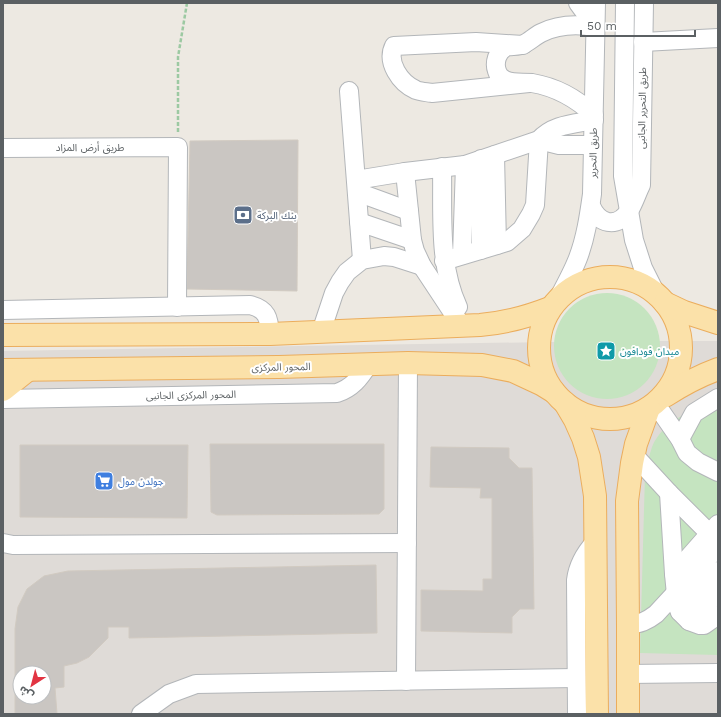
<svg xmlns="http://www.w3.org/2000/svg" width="721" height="717" viewBox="0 0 721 717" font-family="'Work Sans','Noto Sans Arabic',sans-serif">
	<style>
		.industrial { fill: #dfdbd7; fill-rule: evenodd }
		.green { fill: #c5e4c0 }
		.building { fill: #cac6c2; stroke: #d1cac1; fill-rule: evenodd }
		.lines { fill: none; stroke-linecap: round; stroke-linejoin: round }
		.minor-casing { stroke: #b3b6b9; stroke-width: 20 }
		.major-casing { stroke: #ebad5d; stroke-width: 24 }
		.path { stroke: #9cc9a2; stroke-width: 2.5; stroke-dasharray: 4 2; stroke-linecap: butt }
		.minor { stroke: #fff; stroke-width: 18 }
		.major { stroke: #fbe1a9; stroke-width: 22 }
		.labels { text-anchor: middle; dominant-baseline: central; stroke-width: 4; stroke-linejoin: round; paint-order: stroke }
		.street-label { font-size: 10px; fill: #5b6063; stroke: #fff }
		.service-label { font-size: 10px; fill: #4e5e75; stroke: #fff; text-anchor: start }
		.culture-label { font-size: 10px; fill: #0d838f; stroke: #fff; text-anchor: start }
		.shop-label { font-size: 10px; fill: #366cbe; stroke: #fff; text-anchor: start }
	</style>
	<rect width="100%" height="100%" fill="#ede9e2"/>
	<!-- industrial -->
	<path class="industrial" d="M606,341H718V714H3V351ZM20,673H44V697H20Z"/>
	<!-- green -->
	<g class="green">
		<circle cx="607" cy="346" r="53"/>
		<path d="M718,397V655L640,653L645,474C647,465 649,456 652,447C662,421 695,409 718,397Z"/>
	</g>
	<!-- building -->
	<g class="building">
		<polygon points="298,140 297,291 187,289 190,141"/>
		<polygon points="210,444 384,444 384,509 379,514 217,515 211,512"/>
		<polygon points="20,445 188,445 187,518 20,517"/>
		<polygon points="431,447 509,448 509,458 519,468 532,468 534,609 520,609 512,617 512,633 421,631 421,590 483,591 483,579 492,579 492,498 480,498 481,488 430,487"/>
		<path d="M376,565L377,633L129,638V627H108V638L89,657L77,663L64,666V687L55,688L57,714H15V629L18,607L27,589L44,576L68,571ZM20,673H44V697H20Z"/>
	</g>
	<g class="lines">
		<defs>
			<g id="minor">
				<polyline points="578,3 589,18 595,23"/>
				<polyline points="625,3 623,176 634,240 643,268 656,294"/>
				<polyline points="643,42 718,38"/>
				<path d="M523,45L476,42L394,46C386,62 400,83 416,90C421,92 427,92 432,93L529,83"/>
				<polyline points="349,91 362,260"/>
				<path d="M594,115C577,99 556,87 532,83C523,82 513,84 505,80C501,78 498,75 497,71C494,63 497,51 506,47C511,45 518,47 524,44C530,41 535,36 541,33C559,24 577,24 595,27"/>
				<polyline points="539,140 559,145 593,145"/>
				<polyline points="3,148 178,147 177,307"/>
				<polyline points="495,155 497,245"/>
				<path d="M442,167C443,213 438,264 458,307"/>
				<polyline points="405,172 412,240 415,251 422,266 461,325"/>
				<path d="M356,180L405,172L465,165L539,140C553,124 574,124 594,120"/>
				<polyline points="357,192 409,211"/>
				<path d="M591,206C599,224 616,229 629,211C634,203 637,193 641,185L644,3"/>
				<polyline points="359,222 412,240"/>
				<polyline points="481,250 481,159"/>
				<polyline points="462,255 465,165"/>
				<polyline points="444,261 507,242 522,229 531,214 535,205 539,140"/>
				<path d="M559,297C566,284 573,271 578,258C586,237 589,215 592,194L596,3"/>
				<path d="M3,310L250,305C267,309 269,318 270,334"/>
				<polyline points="321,332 334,293 340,282 347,272 362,260 384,256 394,257 422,266"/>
				<path d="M3,399L337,393C352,388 360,378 368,365"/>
				<polyline points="655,403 680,439 687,453 698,462 718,472"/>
				<polyline points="680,439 694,413 718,398"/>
				<polyline points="634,455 669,493 718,542"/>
				<polyline points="669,493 674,574 677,605 680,612 689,621 700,625 704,625 718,615"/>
				<polyline points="3,543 13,545 407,543"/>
				<polyline points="674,574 718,524"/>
				<polyline points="680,612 718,571"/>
				<polyline points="689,621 718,593"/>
				<path d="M628,625C640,624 647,621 656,614L718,547"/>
				<polyline points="627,674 718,673"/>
				<polyline points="406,681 408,363"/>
				<polyline points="141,714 169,694 196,684 576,678"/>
				<path d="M577,714L576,580C578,564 585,553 595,542"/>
			</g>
			<g id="major">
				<circle cx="610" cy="348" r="71"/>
				<polyline points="665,303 684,312 718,323"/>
				<path d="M3,335L270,334L480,325C505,323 527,317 550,308"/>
				<polyline points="3,370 279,367 408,363 482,365 513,371 541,384 554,392"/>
				<polyline points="3,390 28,370"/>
				<path d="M665,396C682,385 699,376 718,369"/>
				<polyline points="565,403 575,420 583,438 589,457 595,496 597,714"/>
				<polyline points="628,714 628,625 627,501 632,463 636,444 649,408"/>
			</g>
		</defs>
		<!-- minor casing -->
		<use href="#minor" class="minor-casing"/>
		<!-- major casing -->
		<use href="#major" class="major-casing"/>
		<!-- path -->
		<polyline class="path" points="178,132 178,57 187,3"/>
		<!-- minor -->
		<use href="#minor" class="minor"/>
		<!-- major -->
		<use href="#major" class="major"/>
	</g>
	<!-- icons -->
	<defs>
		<symbol id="bank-square" viewBox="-11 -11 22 22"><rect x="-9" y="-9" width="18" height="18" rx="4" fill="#5c6f8a" stroke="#fff"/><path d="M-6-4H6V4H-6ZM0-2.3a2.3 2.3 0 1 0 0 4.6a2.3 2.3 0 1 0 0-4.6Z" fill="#fff"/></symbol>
		<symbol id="sight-square" viewBox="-11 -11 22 22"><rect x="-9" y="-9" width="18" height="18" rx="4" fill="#0f9aa8" stroke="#fff"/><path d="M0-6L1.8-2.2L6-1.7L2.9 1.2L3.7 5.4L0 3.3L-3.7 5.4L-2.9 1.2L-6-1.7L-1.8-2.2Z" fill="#fff"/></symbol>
		<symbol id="supermarket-square" viewBox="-11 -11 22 22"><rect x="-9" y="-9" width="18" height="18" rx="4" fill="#3f7fe0" stroke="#fff"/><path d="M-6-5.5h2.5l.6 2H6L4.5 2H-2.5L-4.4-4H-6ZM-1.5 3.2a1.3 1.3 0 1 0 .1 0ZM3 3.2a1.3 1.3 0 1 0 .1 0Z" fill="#fff"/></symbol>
	</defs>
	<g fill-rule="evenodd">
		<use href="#bank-square" x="232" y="204" width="22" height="22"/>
		<use href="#sight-square" x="595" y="340" width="22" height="22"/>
		<use href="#supermarket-square" x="93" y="470" width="22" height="22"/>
	</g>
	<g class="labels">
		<!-- street labels -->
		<g class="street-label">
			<text transform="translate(642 108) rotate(-89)">طريق التحرير الجانبى</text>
			<text x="90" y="147">طريق أرض المزاد</text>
			<text transform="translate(593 153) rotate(-89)">طريق التحرير</text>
			<text transform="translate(281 367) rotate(-1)">المحور المركزى</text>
			<text transform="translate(191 395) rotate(-1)">المحور المركزى الجانبى</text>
		</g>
		<!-- service labels -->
		<g class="service-label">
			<text x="257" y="215">بنك البركة</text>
		</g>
		<!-- culture labels -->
		<g class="culture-label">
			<text x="620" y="351">ميدان فودافون</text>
		</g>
		<!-- shop labels -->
		<g class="shop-label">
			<text x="118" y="481">جولدن مول</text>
		</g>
	</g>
	<!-- border -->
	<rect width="721" height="717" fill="none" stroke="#5b6063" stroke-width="8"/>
	<!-- north arrow -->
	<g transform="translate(32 685) rotate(216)"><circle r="19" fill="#ffffff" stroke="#bdbfc1"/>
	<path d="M0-3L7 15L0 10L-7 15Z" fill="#e23442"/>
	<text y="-6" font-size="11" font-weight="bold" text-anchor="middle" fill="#5b6063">ش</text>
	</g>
	<!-- scale -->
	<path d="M581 30v6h114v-6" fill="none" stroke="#5b6063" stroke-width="2"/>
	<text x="587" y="30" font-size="12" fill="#5b6063" stroke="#ffffff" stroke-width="3" paint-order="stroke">50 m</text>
</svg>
